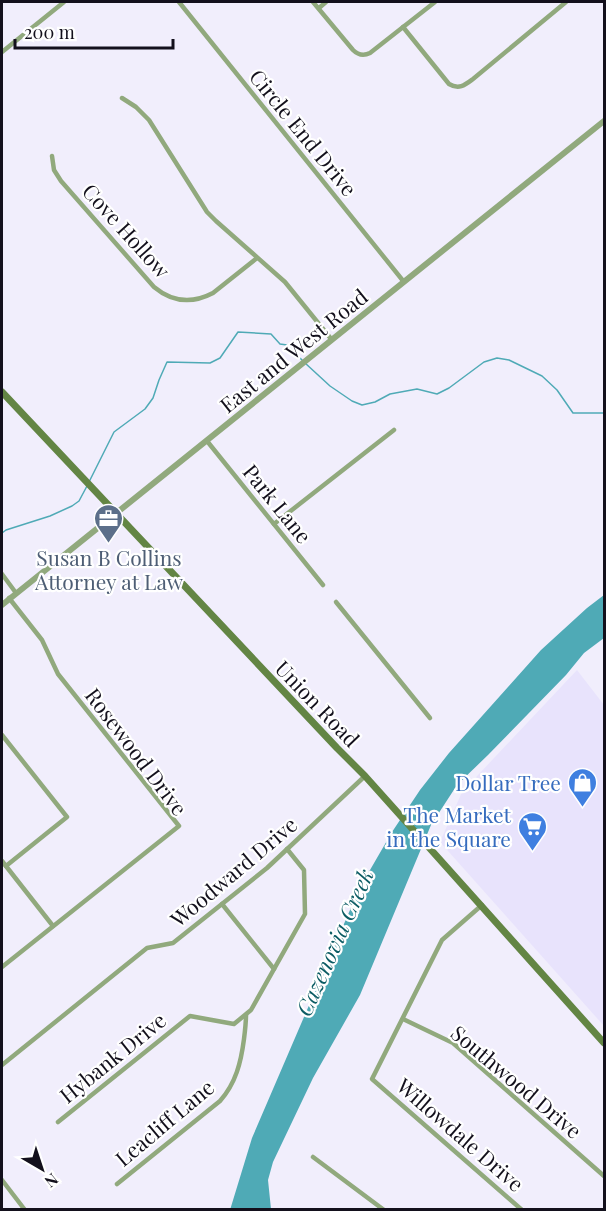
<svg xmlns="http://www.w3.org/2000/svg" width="606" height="1211" viewBox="0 0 606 1211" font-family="'Playfair Display',serif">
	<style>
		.built { fill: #e8e3fc }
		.water { fill: #4faab6 }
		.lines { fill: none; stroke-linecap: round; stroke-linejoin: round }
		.stream { stroke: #4faab6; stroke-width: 1.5 }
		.minor { stroke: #91a97d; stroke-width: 4.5 }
		.tertiary { stroke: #91a97d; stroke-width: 6 }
		.secondary { stroke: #638544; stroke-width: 7 }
		.labels { text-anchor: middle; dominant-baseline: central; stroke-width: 4.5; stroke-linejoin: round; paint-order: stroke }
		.street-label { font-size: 21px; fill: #13101c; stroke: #fff }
		.service-label { font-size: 21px; fill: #4e5e75; stroke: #fff }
		.shop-label { font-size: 21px; fill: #366cbe; stroke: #fff; text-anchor: end }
		.water-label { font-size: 22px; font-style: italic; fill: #0c5c64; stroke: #fff }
	</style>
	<rect width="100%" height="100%" fill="#f1eefc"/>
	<!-- built -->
	<polygon class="built" points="577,670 604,705 604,1026 440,842 462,792"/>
	<!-- water -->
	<polygon class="water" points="604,595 604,638 584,653 566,675 488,755 457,785 431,825 360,995 313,1078 273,1162 268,1180 271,1209 230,1210 252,1138 359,889 392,832 420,790 449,753 541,650 587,608"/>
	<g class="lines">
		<!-- stream -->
		<g class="stream">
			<polyline points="305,363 330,386 352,401 362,405 375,402 390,394 417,389 437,394 449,388 484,362 497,358 509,360 542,376 557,390 573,413 604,413"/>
			<polyline points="89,482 114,432 145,409 153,398 159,380 167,362 210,363 220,358 238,332 271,334 280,344 287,345 302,360"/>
			<polyline points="2,533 6,530 50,516 72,506 79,501 87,486"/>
		</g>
		<!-- minor -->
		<g class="minor">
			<polyline points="179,2 404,282"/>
			<path d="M313,2L353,50C358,55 364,56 370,53L435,2"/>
			<polyline points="319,8 326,2"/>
			<path d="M403,27L449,84C459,90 465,85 473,79L566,2"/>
			<polyline points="2,52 64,2"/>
			<polyline points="122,98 136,107 149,120 207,212 216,221 285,282 332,340"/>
			<path d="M52,156L54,170L61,181L154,287C172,302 192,304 213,293L257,258"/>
			<polyline points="207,441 323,585"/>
			<polyline points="274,524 394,430"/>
			<polyline points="2,574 16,593"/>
			<polyline points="336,602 430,718"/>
			<polyline points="2,735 67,817 6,866"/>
			<polyline points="2,861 53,926"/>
			<polyline points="222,904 274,969"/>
			<polyline points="482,905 442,940 372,1079 522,1210"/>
			<polyline points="2,967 179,826 58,674 42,640 9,598"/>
			<polyline points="403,1019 453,1043 604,1176"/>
			<polyline points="2,1065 147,948 173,943 267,868 365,776"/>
			<polyline points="58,1122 190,1016 234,1024 251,1010 305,914 304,870 287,849"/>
			<polyline points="313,1157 384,1210"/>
			<polyline points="2,1180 25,1210"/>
			<path d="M117,1184L220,1101C236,1083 241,1062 244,1039C245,1031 246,1023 246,1015"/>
		</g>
		<!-- tertiary -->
		<polyline class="tertiary" points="2,605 604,121"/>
		<!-- secondary -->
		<polyline class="secondary" points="2,392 337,748 365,776 604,1043"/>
	</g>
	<!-- icons -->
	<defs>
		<symbol id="office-pin" viewBox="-11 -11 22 30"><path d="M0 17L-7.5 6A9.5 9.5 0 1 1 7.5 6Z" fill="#5c6f8a" stroke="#fff"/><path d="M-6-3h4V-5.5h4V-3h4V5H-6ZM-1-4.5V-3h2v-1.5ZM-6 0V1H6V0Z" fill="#fff"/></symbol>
		<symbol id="shop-pin" viewBox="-11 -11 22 30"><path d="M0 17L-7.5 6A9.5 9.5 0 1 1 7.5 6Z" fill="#3f7fe0" stroke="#fff"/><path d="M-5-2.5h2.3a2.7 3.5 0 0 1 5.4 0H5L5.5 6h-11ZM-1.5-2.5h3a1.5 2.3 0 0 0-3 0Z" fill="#fff"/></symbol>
		<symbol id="supermarket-pin" viewBox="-11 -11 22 30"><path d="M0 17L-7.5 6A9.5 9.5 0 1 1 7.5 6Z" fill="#3f7fe0" stroke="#fff"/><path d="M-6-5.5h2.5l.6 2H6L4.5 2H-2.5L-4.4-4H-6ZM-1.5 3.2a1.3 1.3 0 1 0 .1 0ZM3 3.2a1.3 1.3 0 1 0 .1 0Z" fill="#fff"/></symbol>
	</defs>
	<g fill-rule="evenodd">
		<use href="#office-pin" x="92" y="502" width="33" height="45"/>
		<use href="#shop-pin" x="566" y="766" width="33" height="45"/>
		<use href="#supermarket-pin" x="516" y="810" width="33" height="45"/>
	</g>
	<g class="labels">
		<!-- street labels -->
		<g class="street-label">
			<text transform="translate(304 132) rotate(51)">Circle End Drive</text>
			<text transform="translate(127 230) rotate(48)">Cove Hollow</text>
			<text transform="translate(293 350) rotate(-39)">East and West Road</text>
			<text transform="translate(278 503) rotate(51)">Park Lane</text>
			<text transform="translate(318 703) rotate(46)">Union Road</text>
			<text transform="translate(137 751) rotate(53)">Rosewood Drive</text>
			<text transform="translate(233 871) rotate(-40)">Woodward Drive</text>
			<text transform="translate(112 1057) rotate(-39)">Hybank Drive</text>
			<text transform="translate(517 1081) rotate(40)">Southwood Drive</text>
			<text transform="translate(164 1122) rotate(-40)">Leacliff Lane</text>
			<text transform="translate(461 1134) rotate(41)">Willowdale Drive</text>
		</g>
		<!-- service labels -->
		<g class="service-label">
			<text x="109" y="557">Susan B Collins<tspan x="109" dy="24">Attorney at Law</tspan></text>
		</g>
		<!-- shop labels -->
		<g class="shop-label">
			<text x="561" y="782">Dollar Tree</text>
			<text x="511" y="814">The Market<tspan x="511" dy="24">in the Square</tspan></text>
		</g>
		<!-- water labels -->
		<g class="water-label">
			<text transform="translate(334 942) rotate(-66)">Cazenovia Creek</text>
		</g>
	</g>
	<!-- border -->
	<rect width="606" height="1211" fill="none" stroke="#13101c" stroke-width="6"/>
	<!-- north arrow -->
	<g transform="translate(42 1169) rotate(141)" stroke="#ffffff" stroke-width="4.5" paint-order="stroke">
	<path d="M0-4.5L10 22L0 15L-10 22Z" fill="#13101c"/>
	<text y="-9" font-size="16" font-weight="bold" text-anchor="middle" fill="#13101c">N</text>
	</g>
	<!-- scale -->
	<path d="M15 39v9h158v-9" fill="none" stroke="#13101c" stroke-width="3"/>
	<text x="24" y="39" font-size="18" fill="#13101c" stroke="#ffffff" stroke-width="4.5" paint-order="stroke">200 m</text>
</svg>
